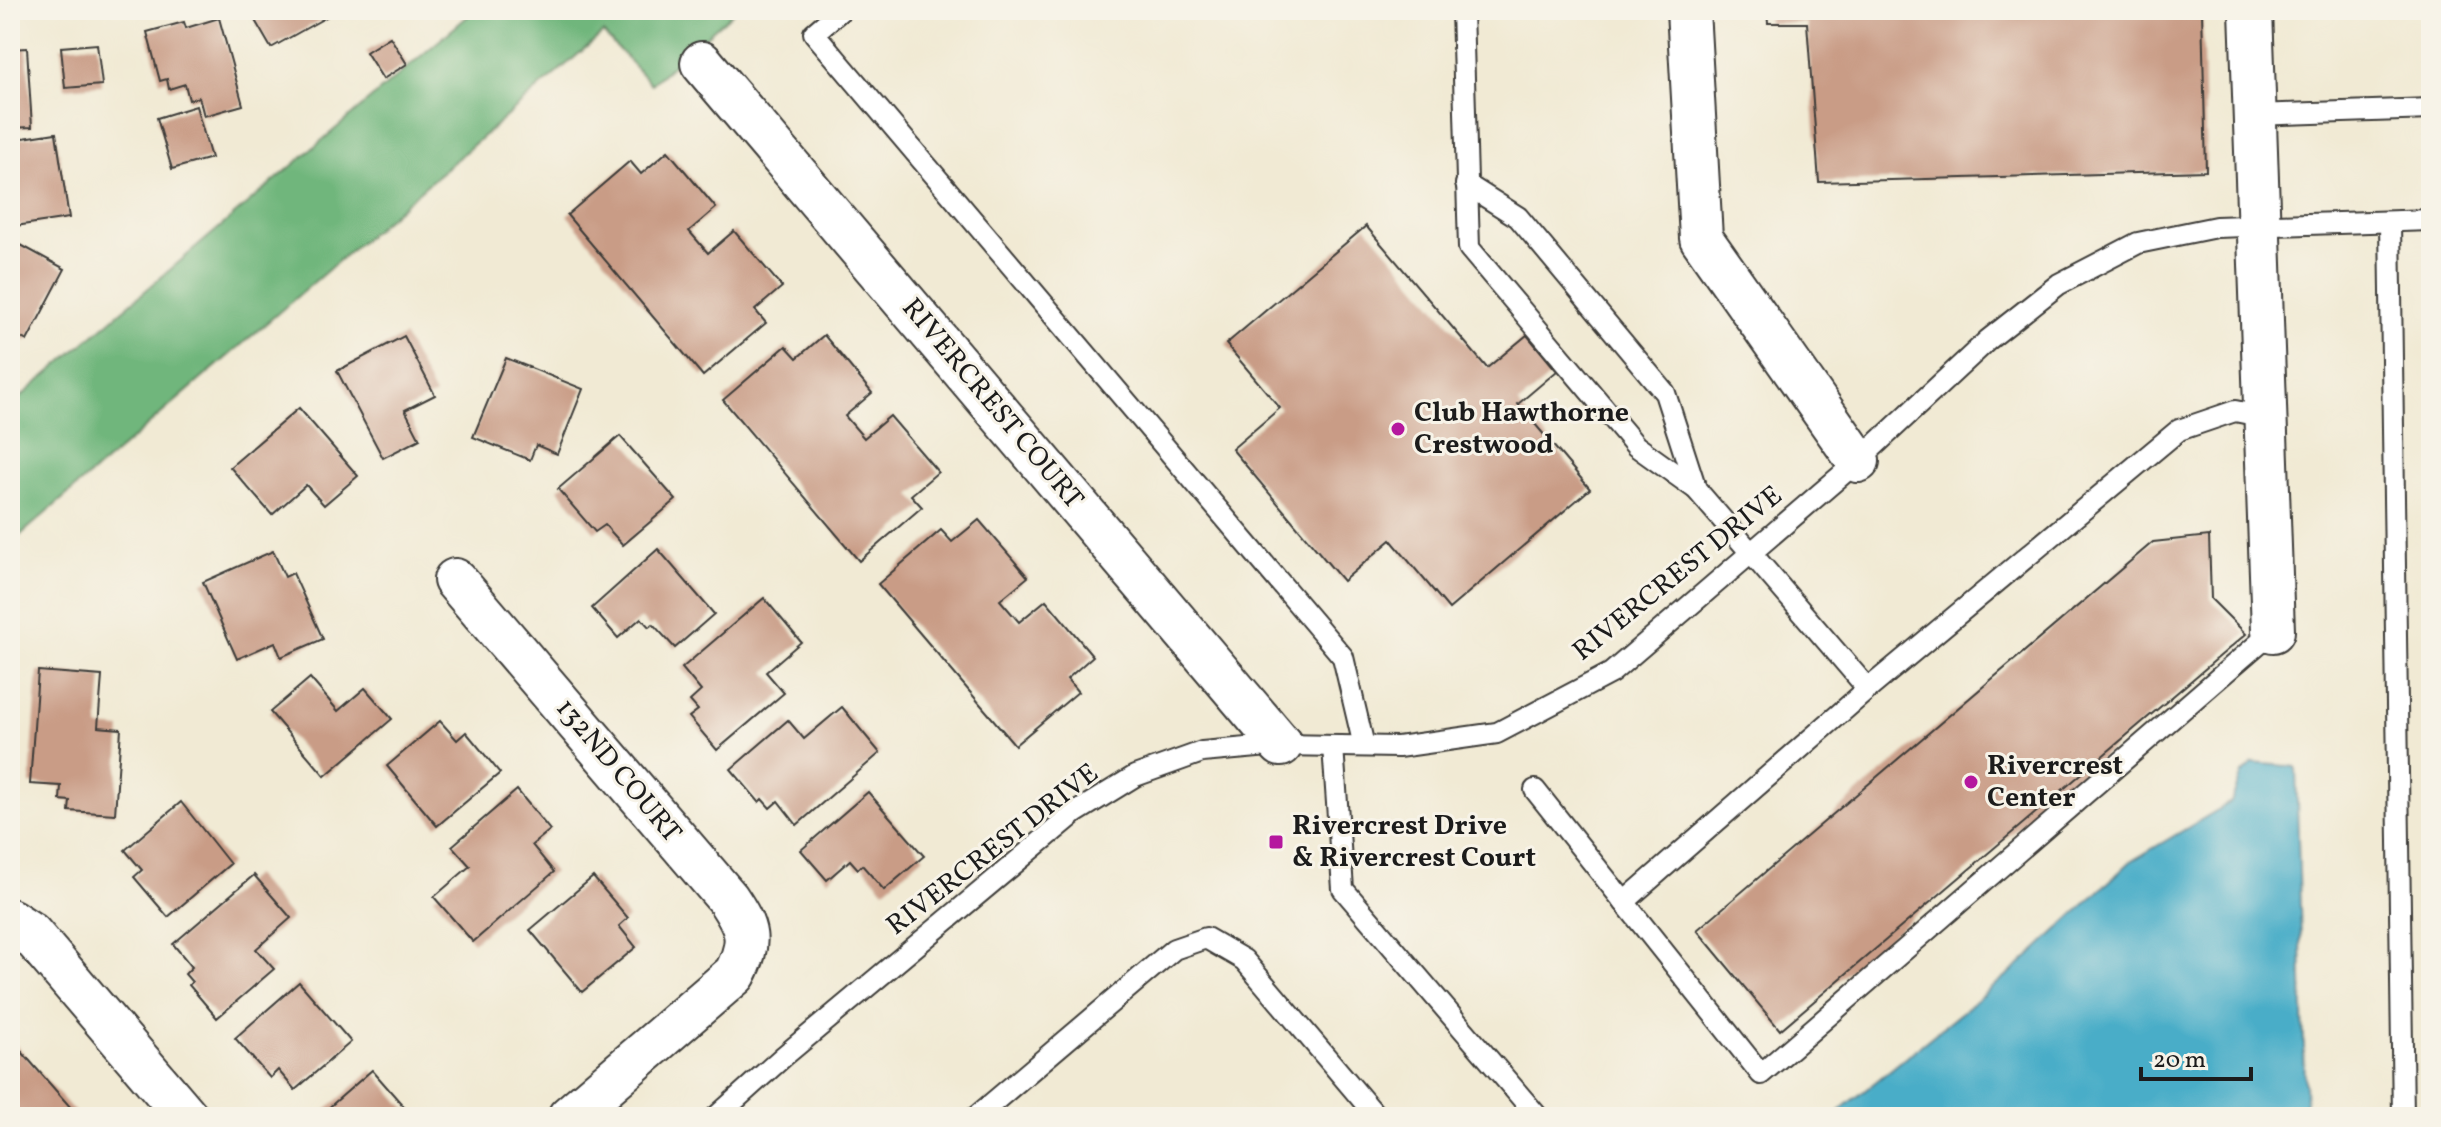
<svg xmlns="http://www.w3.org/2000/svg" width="2441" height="1127" viewBox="0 0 2441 1127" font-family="Vollkorn,serif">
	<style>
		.forest { fill: #70b67b; stroke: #46694c; stroke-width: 2 }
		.water { fill: #49adc8; stroke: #326472; stroke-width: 2 }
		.building { fill: #c99c86 }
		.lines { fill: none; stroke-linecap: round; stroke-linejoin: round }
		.lane-casing { stroke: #3c3b38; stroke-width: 24 }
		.street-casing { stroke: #3c3b38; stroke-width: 46 }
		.lane { stroke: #fff; stroke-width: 20 }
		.street { stroke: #fff; stroke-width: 42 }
		.poi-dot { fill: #b5179e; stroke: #f7f3e8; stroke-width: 3 }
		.labels { text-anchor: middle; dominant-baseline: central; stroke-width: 6; stroke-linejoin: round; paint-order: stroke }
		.street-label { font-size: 28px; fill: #1c1c1c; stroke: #f7f3e8 }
		.poi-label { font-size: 28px; font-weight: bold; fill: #1c1c1c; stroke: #f7f3e8; text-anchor: start }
	</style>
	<rect width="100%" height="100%" fill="#f7f3e8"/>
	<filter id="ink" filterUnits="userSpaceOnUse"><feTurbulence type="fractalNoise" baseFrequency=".0125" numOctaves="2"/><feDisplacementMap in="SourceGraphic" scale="16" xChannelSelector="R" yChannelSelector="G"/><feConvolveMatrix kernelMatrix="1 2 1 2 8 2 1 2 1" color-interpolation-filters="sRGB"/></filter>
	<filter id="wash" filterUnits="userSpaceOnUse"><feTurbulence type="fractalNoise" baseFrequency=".006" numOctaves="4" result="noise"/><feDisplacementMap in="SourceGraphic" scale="32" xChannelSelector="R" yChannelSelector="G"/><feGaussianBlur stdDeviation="1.8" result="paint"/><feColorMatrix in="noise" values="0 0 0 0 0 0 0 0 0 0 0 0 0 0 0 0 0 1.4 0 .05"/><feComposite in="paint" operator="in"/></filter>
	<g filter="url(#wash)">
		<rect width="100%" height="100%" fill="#f1ead4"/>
		<!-- forest -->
		<polygon class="forest" points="475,10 736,10 651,84 603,33 10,544 10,406"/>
		<!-- water -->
		<polygon class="water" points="2253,763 2296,767 2306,1117 1832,1117 2020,965 2130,862 2231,802 2242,774"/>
		<g id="blocks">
			<!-- building -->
			<g class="building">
				<polygon points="249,10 327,10 330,15 271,48"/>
				<polygon points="1767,10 2202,10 2206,171 1819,182 1807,23 1768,23"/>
				<polygon points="219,18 243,105 204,116 199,97 189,100 185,84 169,89 167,79 160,81 147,32 184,22 186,28"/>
				<polygon points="390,37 407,64 383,79 366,52"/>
				<polygon points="97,44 102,85 65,88 61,47"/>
				<polygon points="27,48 32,127 10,128 10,49"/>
				<polygon points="196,106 211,158 172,169 157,118"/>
				<polygon points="56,133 69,218 15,226 10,190 10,140"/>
				<polygon points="668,151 716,208 689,231 708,253 734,231 782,287 755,310 766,323 703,376 567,215 630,161 641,174"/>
				<polygon points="1366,226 1487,368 1527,335 1557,371 1518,404 1590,489 1449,609 1391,540 1343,581 1232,449 1280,408 1226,344"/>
				<polygon points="19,244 65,269 27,341 10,332 10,260"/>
				<polygon points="824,335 872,393 845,416 864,438 890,416 938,472 911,495 922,507 859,561 723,400 786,346 797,358"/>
				<polygon points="404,336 435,395 405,410 420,439 383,458 337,371"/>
				<polygon points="506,358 583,389 557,454 536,445 530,460 473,437"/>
				<polygon points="299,408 358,476 324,505 306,485 272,515 230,467"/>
				<polygon points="620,436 676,500 623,545 605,525 595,532 558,489"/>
				<polygon points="979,520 1028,577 1000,600 1019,622 1046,600 1093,656 1067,679 1078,692 1015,745 878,584 941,530 952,542"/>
				<polygon points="2209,536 2211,599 2246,634 1780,1030 1697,930 2153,542"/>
				<polygon points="658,549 714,614 675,648 653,624 649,627 641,618 618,638 592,608"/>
				<polygon points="273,551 285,577 293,573 323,639 281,657 275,642 237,659 203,582"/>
				<polygon points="764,598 801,642 766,672 784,693 717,750 689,717 698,710 690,701 701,691 682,668"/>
				<polygon points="38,671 102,676 98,727 121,729 115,814 69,811 70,801 60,800 61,786 30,784"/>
				<polygon points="310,678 338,711 365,688 392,719 325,776 270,712"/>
				<polygon points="842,707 880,753 797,825 778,801 770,808 762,799 759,802 731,769 788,720 804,739"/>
				<polygon points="440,721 457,740 466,732 500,773 437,826 387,766"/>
				<polygon points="517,790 550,830 532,845 554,872 473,942 434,897 470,866 452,846"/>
				<polygon points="868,792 924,856 884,890 862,865 858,869 850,860 827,880 801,850"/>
				<polygon points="181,802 230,864 168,917 134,877 142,870 125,850"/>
				<polygon points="254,875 291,918 256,949 274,969 217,1018 189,985 192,982 185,974 192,967 173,944"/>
				<polygon points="593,877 628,918 619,926 636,947 582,992 530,930"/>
				<polygon points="2431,955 2431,1098 2428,1098 2423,956"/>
				<polygon points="299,982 351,1042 295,1090 278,1070 270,1078 235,1038"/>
				<polygon points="15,1044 79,1117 10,1117 10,1048"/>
				<polygon points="372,1070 413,1117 318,1117"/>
			</g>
		</g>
	</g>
	<g filter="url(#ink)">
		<use href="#blocks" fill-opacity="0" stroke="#3c3b38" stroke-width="2"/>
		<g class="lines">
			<defs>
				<g id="lane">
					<polyline points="841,10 814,33 1343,657 1364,746"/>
					<polyline points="1462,10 1469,248 1636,446 1696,489 1868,689"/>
					<polyline points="2255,115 2431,109"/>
					<polyline points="1466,184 1518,217 1665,393 1696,489"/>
					<polyline points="2390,222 2403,1117"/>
					<polyline points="1333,746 1343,889 1538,1117"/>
					<polyline points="1535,790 1761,1074 2273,631"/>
					<polyline points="1624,902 1868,689 2179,430 2235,411 2265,417"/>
					<polyline points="716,1117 784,1056 1075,813 1135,776 1202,752 1281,745 1398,747 1497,733 1611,673 1858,461 1988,340 2059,284 2138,243 2216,227 2431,220"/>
					<polyline points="976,1117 1174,949 1206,938 1244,960 1377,1117"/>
				</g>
				<g id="street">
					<polyline points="1688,10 1701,238 1858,461"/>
					<polyline points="2251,10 2273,631"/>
					<polyline points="702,63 1281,745"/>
					<path d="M455,580L728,899C748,929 752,941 735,974L569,1117"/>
					<polyline points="10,920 30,933 187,1117"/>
				</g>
			</defs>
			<!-- lane casing -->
			<use href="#lane" class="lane-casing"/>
			<!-- street casing -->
			<use href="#street" class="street-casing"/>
			<!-- lane -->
			<use href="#lane" class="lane"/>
			<!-- street -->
			<use href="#street" class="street"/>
		</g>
	</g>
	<!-- markers -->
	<g class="poi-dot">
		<circle cx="1398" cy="429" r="8"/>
		<circle cx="1971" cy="782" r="8"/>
		<rect x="1268" y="834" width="16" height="16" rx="4"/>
	</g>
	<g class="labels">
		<!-- street labels -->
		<g class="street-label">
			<text transform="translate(992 404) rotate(50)">RIVERCREST COURT</text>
			<text transform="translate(1678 574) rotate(-39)">RIVERCREST DRIVE</text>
			<text transform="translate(618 771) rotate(50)">132ND COURT</text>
			<text transform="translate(993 850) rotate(-38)">RIVERCREST DRIVE</text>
		</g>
		<!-- poi labels -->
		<g class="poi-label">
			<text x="1414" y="413">Club Hawthorne<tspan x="1414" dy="32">Crestwood</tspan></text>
			<text x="1987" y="766">Rivercrest<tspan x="1987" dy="32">Center</tspan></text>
			<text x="1292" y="826">Rivercrest Drive<tspan x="1292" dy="32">&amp; Rivercrest Court</tspan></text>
		</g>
	</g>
	<!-- margin -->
	<rect width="2441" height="1127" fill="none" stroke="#f7f3e8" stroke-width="40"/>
	<!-- scale -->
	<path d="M2141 1067v12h110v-12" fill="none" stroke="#1c1c1c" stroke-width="4"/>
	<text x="2153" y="1067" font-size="24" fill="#1c1c1c" stroke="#f7f3e8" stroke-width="6" paint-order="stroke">20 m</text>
</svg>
